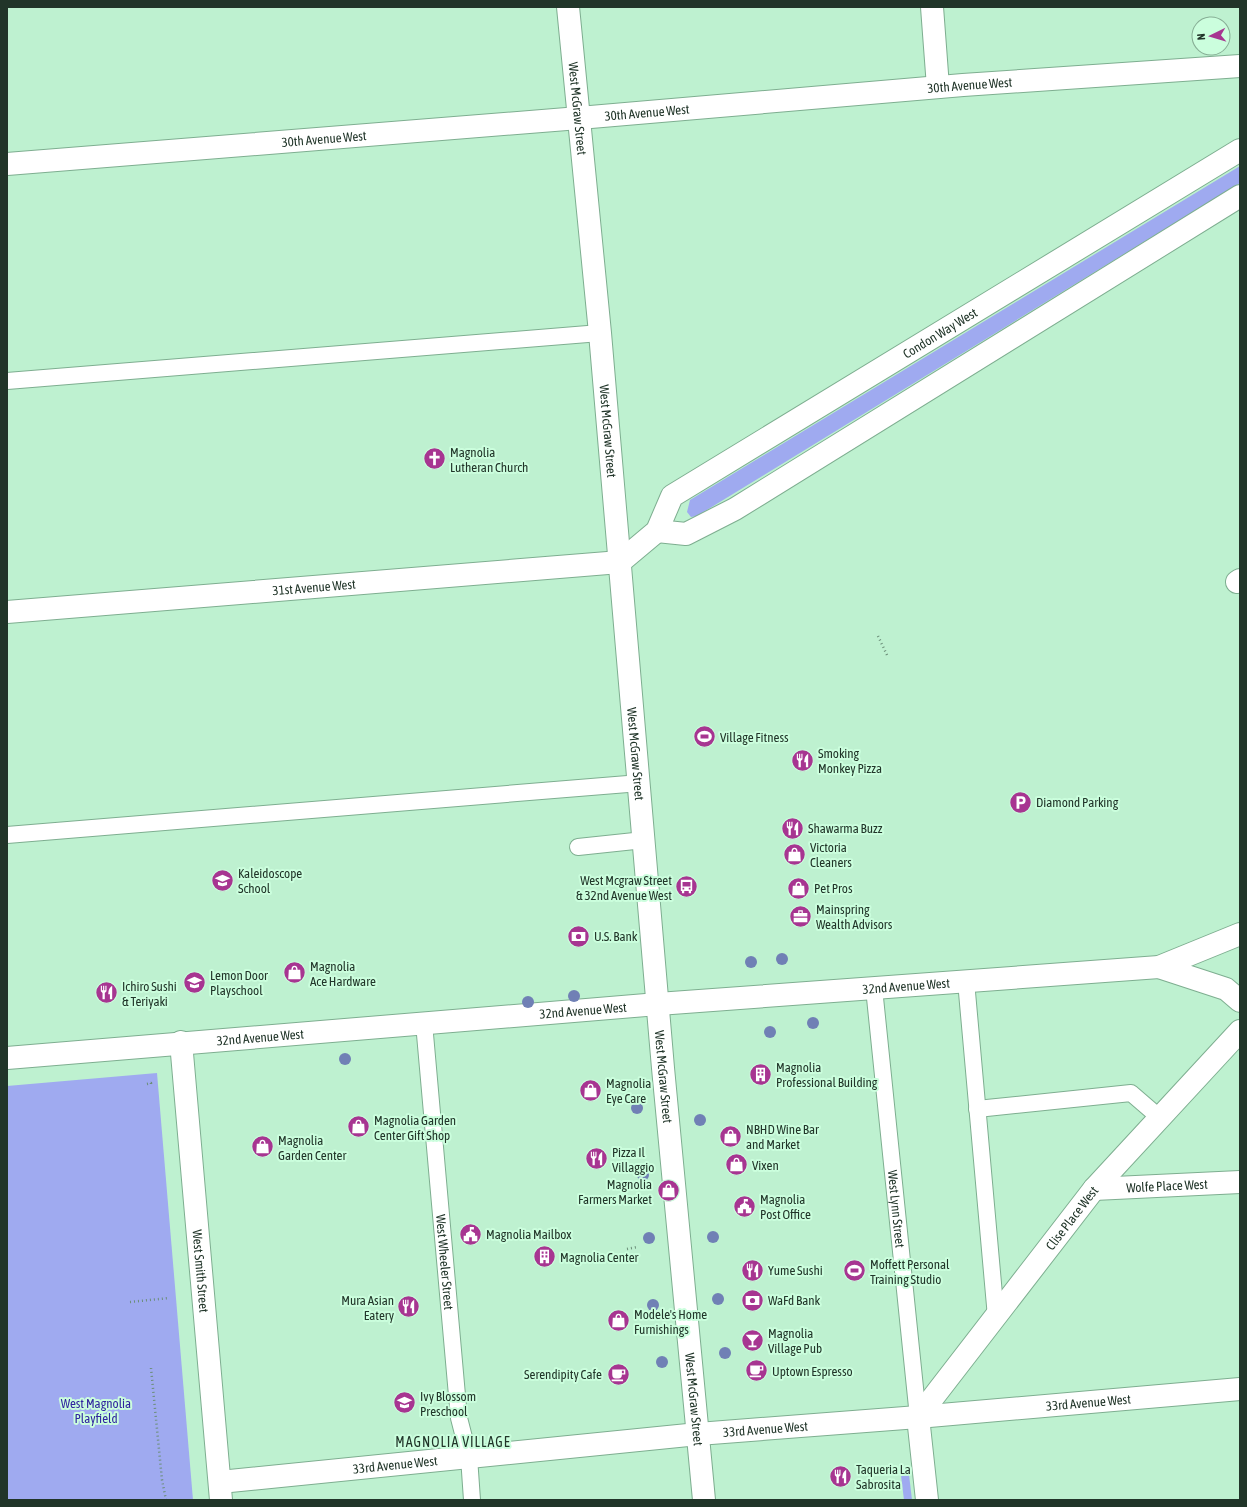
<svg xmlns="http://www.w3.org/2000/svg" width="1247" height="1507" viewBox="0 0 1247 1507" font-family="'Asap Condensed',sans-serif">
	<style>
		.green { fill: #9faaf0 }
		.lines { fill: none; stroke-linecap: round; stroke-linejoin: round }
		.lane-casing { stroke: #7eae90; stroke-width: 18 }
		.street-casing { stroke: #7eae90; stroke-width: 24 }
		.secondary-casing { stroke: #7eae90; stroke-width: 24 }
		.path { stroke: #6b8e78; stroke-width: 2.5; stroke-dasharray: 1 3; stroke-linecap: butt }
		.lane { stroke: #fff; stroke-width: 16 }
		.street { stroke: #fff; stroke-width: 22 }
		.secondary { stroke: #fff; stroke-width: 22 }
		.tree { fill: #7080b5 }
		.labels { text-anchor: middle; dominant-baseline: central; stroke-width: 4; stroke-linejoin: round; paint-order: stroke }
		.street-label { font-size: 13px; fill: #213529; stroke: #cbfedd }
		.poi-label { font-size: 13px; fill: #213529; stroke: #cbfedd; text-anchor: start }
		.park-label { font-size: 13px; fill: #30249f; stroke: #cbfedd }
		.neighbourhood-label { font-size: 14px; letter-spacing: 1px; fill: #213529; stroke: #cbfedd }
	</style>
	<rect width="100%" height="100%" fill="#bef1d0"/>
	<!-- green -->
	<g class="green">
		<polygon points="1240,166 1240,183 697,516 691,517 687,512 690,500"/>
		<polygon points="157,1073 193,1500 7,1500 7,1086"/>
		<polygon points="908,1466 912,1500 904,1500 900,1467"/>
	</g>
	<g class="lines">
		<defs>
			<g id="lane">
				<polyline points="7,381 600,333"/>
				<polyline points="7,835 640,783"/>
				<polyline points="578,847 644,840"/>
				<polyline points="966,981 996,1317"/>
				<path id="s1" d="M874,988L918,1417"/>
				<path id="s2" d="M424,1023L459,1418L469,1457L472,1500"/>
				<polyline points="977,1109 1131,1093 1160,1118"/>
			</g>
			<g id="street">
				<polyline points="932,7 938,87"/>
				<path id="s3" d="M7,164L579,118L963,85L1240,66"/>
				<polyline points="1237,582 1240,580"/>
				<path id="s4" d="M7,612L620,562"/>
				<path id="s5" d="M181,1042L221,1500"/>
				<path id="s6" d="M1094,1189L1240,1182"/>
				<path id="s7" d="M220,1482L698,1434L918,1417L1240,1389"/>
			</g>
			<g id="secondary">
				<path id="s8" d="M568,7L600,333L663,1068L704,1500"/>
				<polyline points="657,531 686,534 735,509 1240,196"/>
				<path id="s9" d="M620,562L657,531L672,496L1240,150"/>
				<polyline points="1159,967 1226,989 1240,1001"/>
				<path id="s10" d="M7,1058L658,1004L1159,967L1240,934"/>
				<path id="s11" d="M927,1500L918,1417L1094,1189L1240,1031"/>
			</g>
		</defs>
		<!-- lane casing -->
		<use href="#lane" class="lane-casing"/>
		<!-- street casing -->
		<use href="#street" class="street-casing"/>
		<!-- secondary casing -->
		<use href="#secondary" class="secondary-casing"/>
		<!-- path -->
		<g class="path">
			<polyline points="878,636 887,655"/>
			<polyline points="147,1084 151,1083 151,1086"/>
			<polyline points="627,1249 637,1247"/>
			<polyline points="130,1302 169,1298"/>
			<polyline points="151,1368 162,1480 166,1500"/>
		</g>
		<!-- lane -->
		<use href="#lane" class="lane"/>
		<!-- street -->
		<use href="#street" class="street"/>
		<!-- secondary -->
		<use href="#secondary" class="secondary"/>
	</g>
	<!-- trees -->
	<g class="tree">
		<circle cx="782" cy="959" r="6"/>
		<circle cx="751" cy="962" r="6"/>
		<circle cx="574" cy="996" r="6"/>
		<circle cx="528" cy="1002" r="6"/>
		<circle cx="813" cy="1023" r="6"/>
		<circle cx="770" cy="1032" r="6"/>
		<circle cx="345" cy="1059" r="6"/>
		<circle cx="637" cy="1108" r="6"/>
		<circle cx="700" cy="1120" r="6"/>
		<circle cx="643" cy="1175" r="6"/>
		<circle cx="713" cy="1237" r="6"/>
		<circle cx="649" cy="1238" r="6"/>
		<circle cx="718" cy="1299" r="6"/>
		<circle cx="653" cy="1305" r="6"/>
		<circle cx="725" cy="1353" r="6"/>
		<circle cx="662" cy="1362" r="6"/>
	</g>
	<!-- icons -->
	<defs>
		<symbol id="church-disc" viewBox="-11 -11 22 22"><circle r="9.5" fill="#a73591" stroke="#cbfedd"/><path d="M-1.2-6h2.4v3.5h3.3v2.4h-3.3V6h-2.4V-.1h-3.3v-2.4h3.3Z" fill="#fff"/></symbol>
		<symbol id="stadium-disc" viewBox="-11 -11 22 22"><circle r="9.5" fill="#a73591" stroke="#cbfedd"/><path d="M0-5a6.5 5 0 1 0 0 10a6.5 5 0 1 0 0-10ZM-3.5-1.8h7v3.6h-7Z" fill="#fff"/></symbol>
		<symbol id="restaurant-disc" viewBox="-11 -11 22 22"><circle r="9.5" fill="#a73591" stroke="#cbfedd"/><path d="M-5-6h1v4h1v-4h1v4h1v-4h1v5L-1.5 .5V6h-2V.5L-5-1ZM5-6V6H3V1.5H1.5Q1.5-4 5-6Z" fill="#fff"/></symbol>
		<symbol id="parking-disc" viewBox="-11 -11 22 22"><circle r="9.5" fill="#a73591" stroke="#cbfedd"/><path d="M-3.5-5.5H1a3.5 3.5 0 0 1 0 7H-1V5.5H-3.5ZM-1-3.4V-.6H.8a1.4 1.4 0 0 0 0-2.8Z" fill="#fff"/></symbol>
		<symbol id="shop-disc" viewBox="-11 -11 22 22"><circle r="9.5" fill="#a73591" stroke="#cbfedd"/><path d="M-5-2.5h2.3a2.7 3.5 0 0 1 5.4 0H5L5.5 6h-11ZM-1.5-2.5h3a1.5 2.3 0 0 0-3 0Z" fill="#fff"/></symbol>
		<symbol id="school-disc" viewBox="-11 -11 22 22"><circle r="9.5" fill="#a73591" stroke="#cbfedd"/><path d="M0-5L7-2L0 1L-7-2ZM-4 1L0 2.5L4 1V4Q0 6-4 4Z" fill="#fff"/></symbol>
		<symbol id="bus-disc" viewBox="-11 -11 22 22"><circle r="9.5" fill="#a73591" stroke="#cbfedd"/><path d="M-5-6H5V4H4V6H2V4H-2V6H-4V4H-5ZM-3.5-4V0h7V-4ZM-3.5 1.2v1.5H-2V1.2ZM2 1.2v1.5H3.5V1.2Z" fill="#fff"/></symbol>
		<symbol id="office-disc" viewBox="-11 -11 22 22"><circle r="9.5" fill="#a73591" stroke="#cbfedd"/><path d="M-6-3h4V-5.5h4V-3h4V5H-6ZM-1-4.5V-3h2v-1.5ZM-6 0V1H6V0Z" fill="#fff"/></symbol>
		<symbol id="bank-disc" viewBox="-11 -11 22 22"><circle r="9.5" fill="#a73591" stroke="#cbfedd"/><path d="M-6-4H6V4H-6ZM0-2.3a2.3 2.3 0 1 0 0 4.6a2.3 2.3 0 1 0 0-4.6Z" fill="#fff"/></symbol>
		<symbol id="building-disc" viewBox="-11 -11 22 22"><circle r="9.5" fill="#a73591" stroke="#cbfedd"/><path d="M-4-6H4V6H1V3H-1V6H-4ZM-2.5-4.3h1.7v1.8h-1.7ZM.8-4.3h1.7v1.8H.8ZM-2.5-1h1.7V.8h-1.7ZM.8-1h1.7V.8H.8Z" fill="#fff"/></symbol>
		<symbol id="civic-disc" viewBox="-11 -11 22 22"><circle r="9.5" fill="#a73591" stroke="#cbfedd"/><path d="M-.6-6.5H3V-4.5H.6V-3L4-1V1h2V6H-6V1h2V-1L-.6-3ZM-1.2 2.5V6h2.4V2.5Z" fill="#fff"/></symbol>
		<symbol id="bar-disc" viewBox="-11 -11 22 22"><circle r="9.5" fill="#a73591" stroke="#cbfedd"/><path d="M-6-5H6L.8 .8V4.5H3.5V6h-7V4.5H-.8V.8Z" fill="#fff"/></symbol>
		<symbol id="cafe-disc" viewBox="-11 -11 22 22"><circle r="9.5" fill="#a73591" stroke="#cbfedd"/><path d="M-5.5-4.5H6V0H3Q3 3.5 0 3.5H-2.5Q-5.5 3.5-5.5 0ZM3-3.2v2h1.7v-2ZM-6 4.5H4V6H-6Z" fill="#fff"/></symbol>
	</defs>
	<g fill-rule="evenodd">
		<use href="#church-disc" x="422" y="446" width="25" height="25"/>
		<use href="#stadium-disc" x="692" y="724" width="25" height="25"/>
		<use href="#restaurant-disc" x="790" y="748" width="25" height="25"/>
		<use href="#parking-disc" x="1008" y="790" width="25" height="25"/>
		<use href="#restaurant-disc" x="780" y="816" width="25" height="25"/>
		<use href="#shop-disc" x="782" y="842" width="25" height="25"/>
		<use href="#school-disc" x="210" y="868" width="25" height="25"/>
		<use href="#bus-disc" x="674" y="874" width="25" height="25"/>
		<use href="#shop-disc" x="786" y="876" width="25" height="25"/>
		<use href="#office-disc" x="788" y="904" width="25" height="25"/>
		<use href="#bank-disc" x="566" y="924" width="25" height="25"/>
		<use href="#shop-disc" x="282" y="960" width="25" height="25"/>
		<use href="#school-disc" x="182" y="970" width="25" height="25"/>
		<use href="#restaurant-disc" x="94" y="980" width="25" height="25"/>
		<use href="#building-disc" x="748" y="1062" width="25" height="25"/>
		<use href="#shop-disc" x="578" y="1078" width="25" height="25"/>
		<use href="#shop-disc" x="346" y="1114" width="25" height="25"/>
		<use href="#shop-disc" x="718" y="1124" width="25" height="25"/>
		<use href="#shop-disc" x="250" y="1134" width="25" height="25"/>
		<use href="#restaurant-disc" x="584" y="1146" width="25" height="25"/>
		<use href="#shop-disc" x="724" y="1152" width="25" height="25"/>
		<use href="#shop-disc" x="656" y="1178" width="25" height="25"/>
		<use href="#civic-disc" x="732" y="1194" width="25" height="25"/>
		<use href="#civic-disc" x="458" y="1222" width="25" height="25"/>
		<use href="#building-disc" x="532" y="1244" width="25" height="25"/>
		<use href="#restaurant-disc" x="740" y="1258" width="25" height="25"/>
		<use href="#stadium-disc" x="842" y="1258" width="25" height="25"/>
		<use href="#bank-disc" x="740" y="1288" width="25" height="25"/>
		<use href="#restaurant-disc" x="396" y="1294" width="25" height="25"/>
		<use href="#shop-disc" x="606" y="1308" width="25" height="25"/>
		<use href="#bar-disc" x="740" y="1328" width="25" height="25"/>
		<use href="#cafe-disc" x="744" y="1358" width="25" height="25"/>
		<use href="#cafe-disc" x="606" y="1362" width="25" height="25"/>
		<use href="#school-disc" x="392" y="1390" width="25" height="25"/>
		<use href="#restaurant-disc" x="828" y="1464" width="25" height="25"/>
	</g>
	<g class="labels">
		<!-- street labels -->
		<g class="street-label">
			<text stroke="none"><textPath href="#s3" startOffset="966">30th Avenue West</textPath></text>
			<text stroke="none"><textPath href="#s8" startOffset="102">West McGraw Street</textPath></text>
			<text stroke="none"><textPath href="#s3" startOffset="642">30th Avenue West</textPath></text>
			<text stroke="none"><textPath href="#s3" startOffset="318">30th Avenue West</textPath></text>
			<text stroke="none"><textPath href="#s9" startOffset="400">Condon Way West</textPath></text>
			<text stroke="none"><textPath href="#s8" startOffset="426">West McGraw Street</textPath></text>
			<text stroke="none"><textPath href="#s4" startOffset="308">31st Avenue West</textPath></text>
			<text stroke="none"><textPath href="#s8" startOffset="750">West McGraw Street</textPath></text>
			<text stroke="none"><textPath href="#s10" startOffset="902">32nd Avenue West</textPath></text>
			<text stroke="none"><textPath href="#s10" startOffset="578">32nd Avenue West</textPath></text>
			<text stroke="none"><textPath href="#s10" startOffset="254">32nd Avenue West</textPath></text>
			<text stroke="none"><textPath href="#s8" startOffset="1074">West McGraw Street</textPath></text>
			<text stroke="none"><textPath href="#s6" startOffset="73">Wolfe Place West</textPath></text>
			<text stroke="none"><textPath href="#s1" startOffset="222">West Lynn Street</textPath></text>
			<text stroke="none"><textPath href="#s11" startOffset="335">Clise Place West</textPath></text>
			<text stroke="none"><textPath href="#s2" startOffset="240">West Wheeler Street</textPath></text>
			<text stroke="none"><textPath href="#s5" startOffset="230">West Smith Street</textPath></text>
			<text stroke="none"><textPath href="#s8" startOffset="1398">West McGraw Street</textPath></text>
			<text stroke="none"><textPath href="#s7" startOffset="872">33rd Avenue West</textPath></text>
			<text stroke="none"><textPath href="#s7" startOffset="548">33rd Avenue West</textPath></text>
			<text stroke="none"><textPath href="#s7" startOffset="176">33rd Avenue West</textPath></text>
		</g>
		<!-- poi labels -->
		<g class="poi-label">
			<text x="450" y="452">Magnolia<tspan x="450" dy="15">Lutheran Church</tspan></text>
			<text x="720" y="737">Village Fitness</text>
			<text x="818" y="753">Smoking<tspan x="818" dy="15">Monkey Pizza</tspan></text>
			<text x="1036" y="802">Diamond Parking</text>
			<text x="808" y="828">Shawarma Buzz</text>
			<text x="810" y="847">Victoria<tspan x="810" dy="15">Cleaners</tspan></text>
			<text x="238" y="873">Kaleidoscope<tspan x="238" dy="15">School</tspan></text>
			<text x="672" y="880" text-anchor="end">West Mcgraw Street<tspan x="672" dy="15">&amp; 32nd Avenue West</tspan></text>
			<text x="814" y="888">Pet Pros</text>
			<text x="816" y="909">Mainspring<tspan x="816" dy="15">Wealth Advisors</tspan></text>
			<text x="594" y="936">U.S. Bank</text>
			<text x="310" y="966">Magnolia<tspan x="310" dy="15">Ace Hardware</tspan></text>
			<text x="210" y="975">Lemon Door<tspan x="210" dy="15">Playschool</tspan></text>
			<text x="122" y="986">Ichiro Sushi<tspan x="122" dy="15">&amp; Teriyaki</tspan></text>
			<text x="776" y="1067">Magnolia<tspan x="776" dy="15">Professional Building</tspan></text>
			<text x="606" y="1083">Magnolia<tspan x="606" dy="15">Eye Care</tspan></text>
			<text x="374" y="1120">Magnolia Garden<tspan x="374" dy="15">Center Gift Shop</tspan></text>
			<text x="746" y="1129">NBHD Wine Bar<tspan x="746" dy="15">and Market</tspan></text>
			<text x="278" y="1140">Magnolia<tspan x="278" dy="15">Garden Center</tspan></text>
			<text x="612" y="1152">Pizza Il<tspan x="612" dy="15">Villaggio</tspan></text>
			<text x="752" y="1165">Vixen</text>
			<text x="652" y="1184" text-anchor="end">Magnolia<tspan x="652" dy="15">Farmers Market</tspan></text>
			<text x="760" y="1199">Magnolia<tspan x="760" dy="15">Post Office</tspan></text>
			<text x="486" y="1234">Magnolia Mailbox</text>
			<text x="560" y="1257">Magnolia Center</text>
			<text x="870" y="1264">Moffett Personal<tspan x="870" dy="15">Training Studio</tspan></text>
			<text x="768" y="1270">Yume Sushi</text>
			<text x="394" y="1300" text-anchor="end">Mura Asian<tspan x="394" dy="15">Eatery</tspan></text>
			<text x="768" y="1300">WaFd Bank</text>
			<text x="634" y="1314">Modele's Home<tspan x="634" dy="15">Furnishings</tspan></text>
			<text x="768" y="1333">Magnolia<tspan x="768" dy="15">Village Pub</tspan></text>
			<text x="772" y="1371">Uptown Espresso</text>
			<text x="602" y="1374" text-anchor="end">Serendipity Cafe</text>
			<text x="420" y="1396">Ivy Blossom<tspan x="420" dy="15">Preschool</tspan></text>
			<text x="856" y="1469">Taqueria La<tspan x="856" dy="15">Sabrosita</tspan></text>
		</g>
		<!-- park labels -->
		<g class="park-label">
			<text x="96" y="1403">West Magnolia<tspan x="96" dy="15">Playfield</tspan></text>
		</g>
		<!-- neighbourhood labels -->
		<g class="neighbourhood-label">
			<text x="453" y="1442">MAGNOLIA VILLAGE</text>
		</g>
	</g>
	<!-- border -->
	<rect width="1247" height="1507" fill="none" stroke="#213529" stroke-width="16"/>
	<!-- north arrow -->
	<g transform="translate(1211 36) rotate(265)"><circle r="19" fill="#cbfedd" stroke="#87ae95"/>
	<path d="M0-3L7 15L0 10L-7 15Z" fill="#a73591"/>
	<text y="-6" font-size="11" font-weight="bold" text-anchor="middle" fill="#213529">N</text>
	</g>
</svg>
